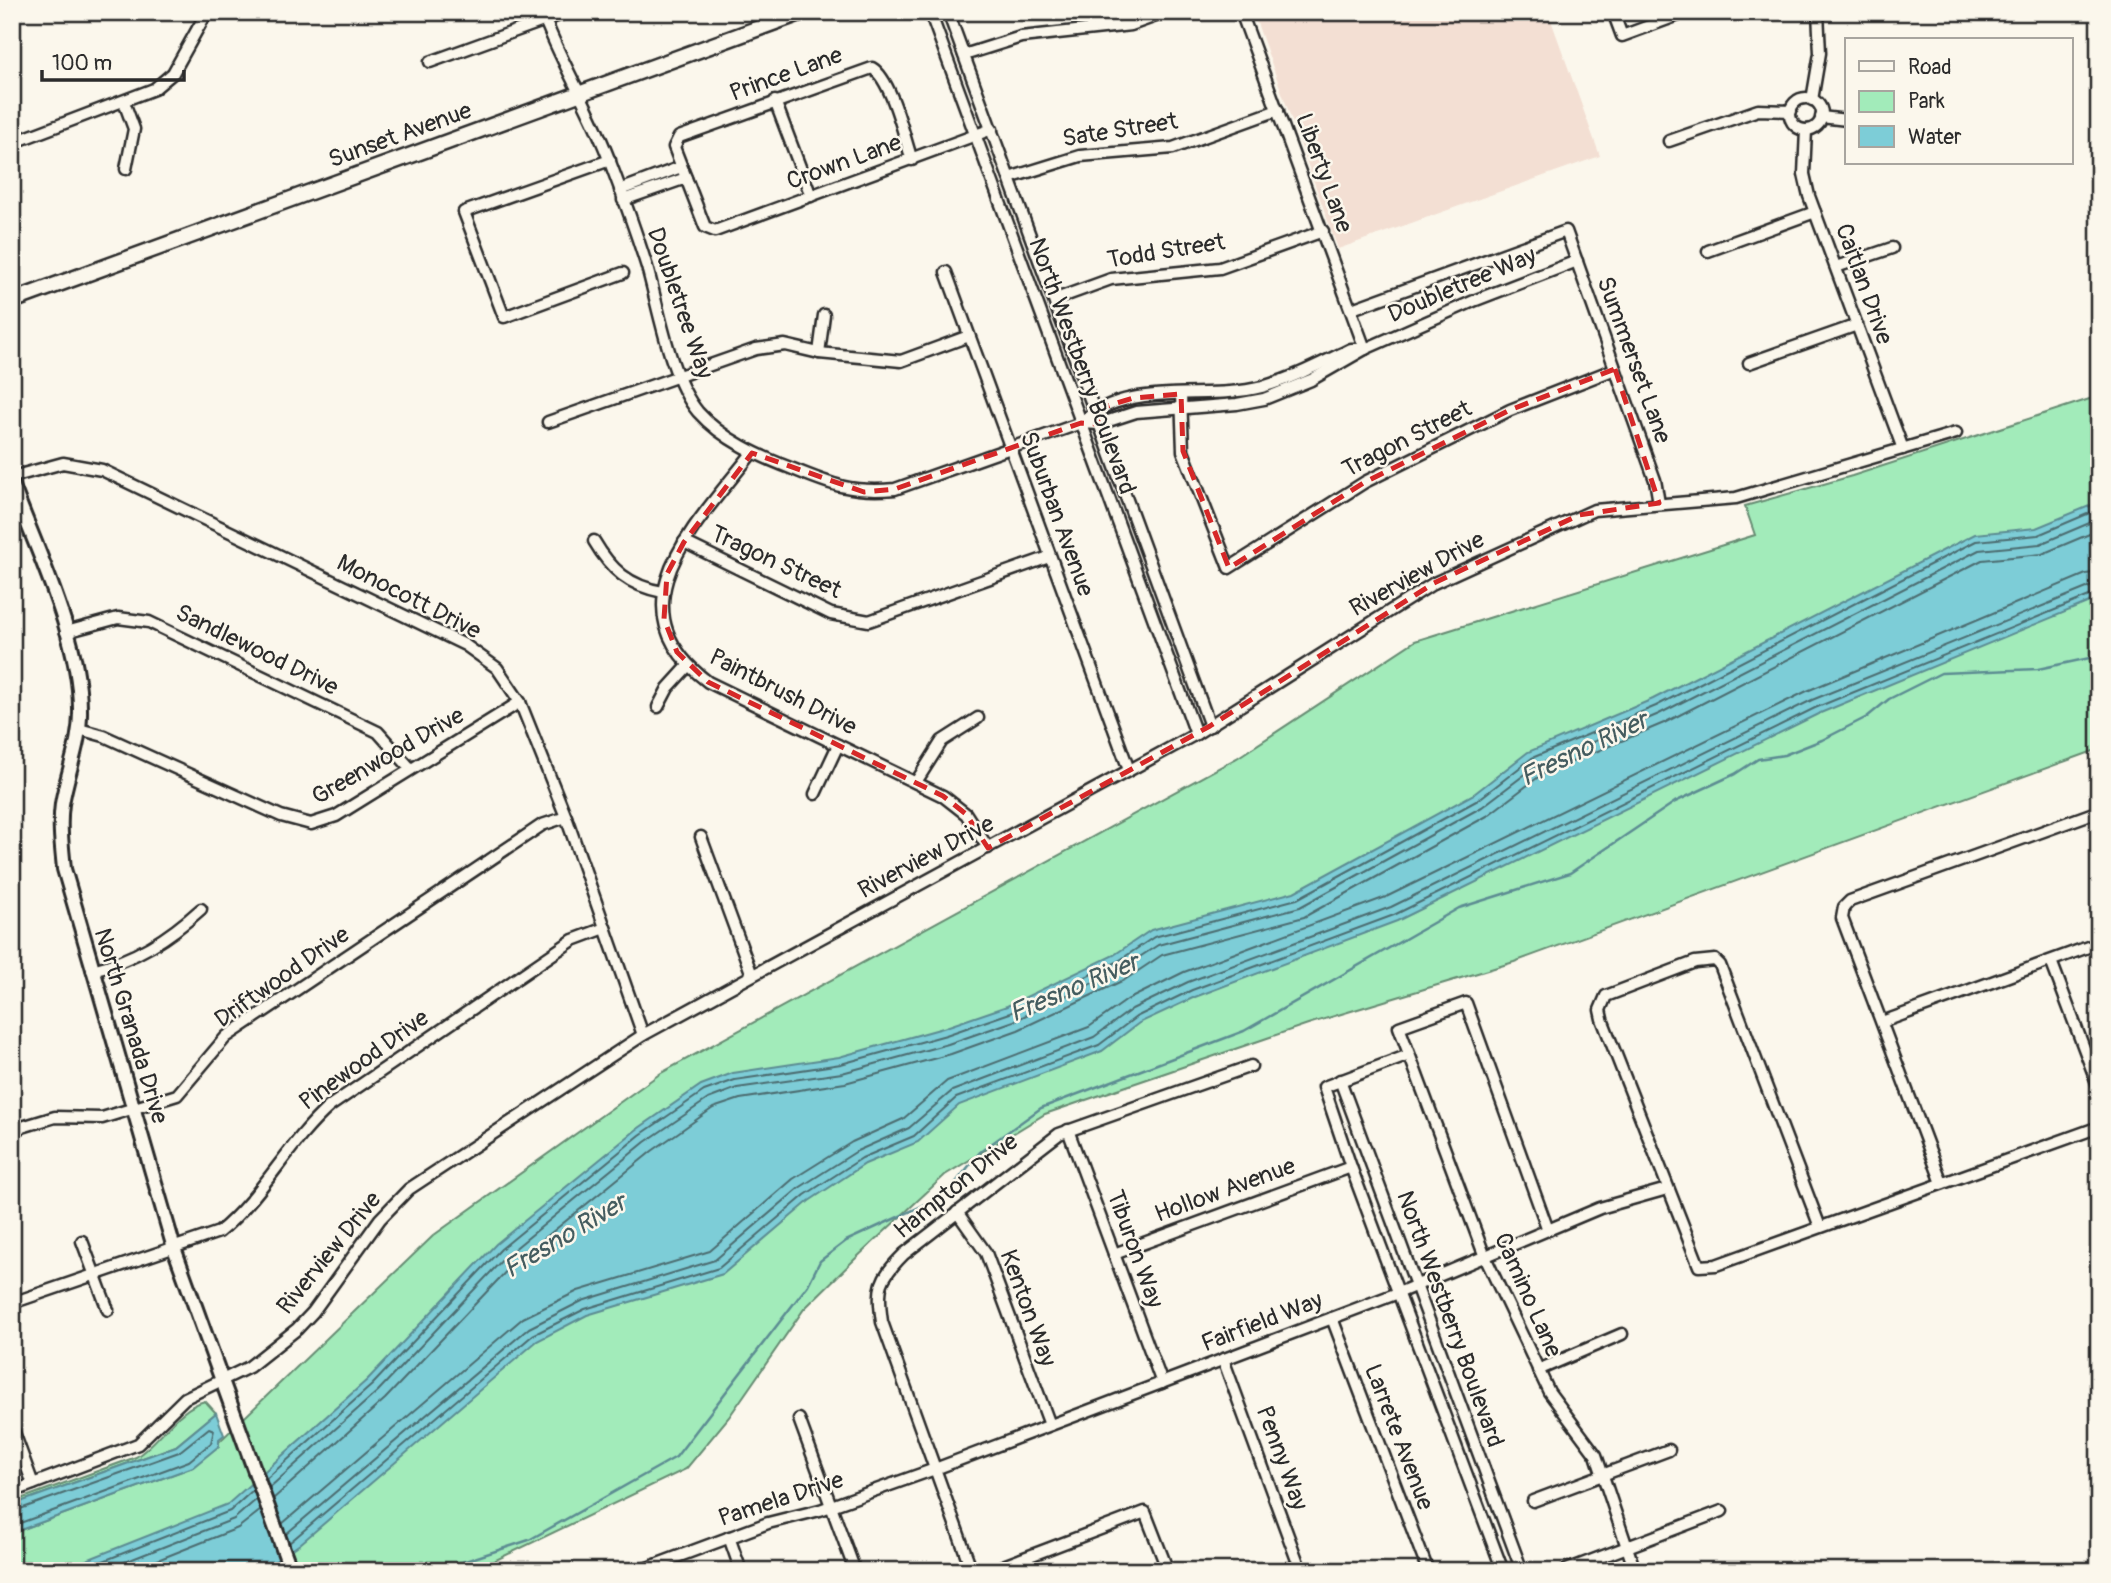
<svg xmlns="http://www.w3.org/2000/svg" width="2111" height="1583" viewBox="0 0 2111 1583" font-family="Pangolin,sans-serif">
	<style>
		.built { fill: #f3dfd3 }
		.green { fill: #a2ebba; stroke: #668b72; stroke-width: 2 }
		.water { fill: #7dcdd7; stroke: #5c8c92; stroke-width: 2 }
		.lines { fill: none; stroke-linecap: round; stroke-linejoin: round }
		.shore { stroke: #4c6c70; stroke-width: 2 }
		.stream { stroke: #5c8c92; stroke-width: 2.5 }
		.minor-casing { stroke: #2b2b2b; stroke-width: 15 }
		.tertiary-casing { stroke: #2b2b2b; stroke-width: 18 }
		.secondary-casing { stroke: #2b2b2b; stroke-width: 19 }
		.minor { stroke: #fbf7ec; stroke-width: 10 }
		.tertiary { stroke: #fbf7ec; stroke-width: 12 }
		.secondary { stroke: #fbf7ec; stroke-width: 14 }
		.marked { fill: none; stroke: #d62828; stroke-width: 5; stroke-dasharray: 14 9; stroke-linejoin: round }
		.labels { text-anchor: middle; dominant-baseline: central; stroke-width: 5; stroke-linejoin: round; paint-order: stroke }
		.street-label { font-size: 24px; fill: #2b2b2b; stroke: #fbf7ec }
		.water-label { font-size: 26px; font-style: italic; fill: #445c5f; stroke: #fbf7ec }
	</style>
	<rect width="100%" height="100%" fill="#fbf7ec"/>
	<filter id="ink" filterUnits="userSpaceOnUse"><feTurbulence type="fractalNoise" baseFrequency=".0143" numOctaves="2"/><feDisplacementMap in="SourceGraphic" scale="14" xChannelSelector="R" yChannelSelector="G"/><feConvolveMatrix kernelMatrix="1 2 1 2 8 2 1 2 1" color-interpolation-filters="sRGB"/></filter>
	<g filter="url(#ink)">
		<!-- built -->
		<polygon class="built" points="1253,12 1548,12 1600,156 1338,249"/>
		<!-- green -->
		<g class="green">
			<polygon points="2099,396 2099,749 1514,962 1308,1024 1045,1114 945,1175 854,1260 804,1309 729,1417 686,1469 473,1571 12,1571 12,1533 193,1467 434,1235 661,1073 1237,758 1415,641 1755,535 1745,506 1852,476"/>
			<path d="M205,1401L216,1413L176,1446L12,1505V1502L136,1457C160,1442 177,1408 205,1401Z"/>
		</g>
		<!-- water -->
		<g class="water">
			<polygon points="2099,502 2099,598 1818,714 1397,921 1195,997 1139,1023 1102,1051 959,1105 918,1142 865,1164 809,1201 723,1274 587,1315 537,1341 300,1544 261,1571 59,1571 228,1504 367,1380 496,1244 636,1130 701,1085 733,1073 839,1057 943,1028 1007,1006 1114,955 1151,930 1294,892 1474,794 1528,752 1653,699 1975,534 2036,528"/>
			<polygon points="216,1413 224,1435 219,1439 219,1446 193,1467 12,1533 12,1505 176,1446"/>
		</g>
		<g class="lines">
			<!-- shore -->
			<g class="shore">
				<polyline points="266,1479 372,1385 501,1249 640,1135 704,1091 735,1080 841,1064 946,1035 1010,1013 1117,962 1154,937 1297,899 1478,800 1532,758 1656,706 1976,541 2038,535 2099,509"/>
				<polyline points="269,1488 378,1391 507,1255 645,1142 708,1099 737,1088 842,1073 948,1044 1014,1021 1121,969 1158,945 1300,907 1482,807 1536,766 1659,714 1979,550 2040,544 2099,519"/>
				<polyline points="273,1499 385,1399 514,1263 652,1151 713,1108 740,1099 845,1083 951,1054 1018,1030 1126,979 1162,955 1304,917 1487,816 1541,775 1664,723 1982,560 2042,554 2099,530"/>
				<polyline points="12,1512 179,1452 209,1428 214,1430 211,1443 189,1461 12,1526"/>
				<polyline points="282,1524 523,1318 578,1291 710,1251 793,1179 852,1142 903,1119 947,1081 1089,1027 1127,1000 1184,972 1386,897 1807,691 2086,574 2099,572"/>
				<polyline points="286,1534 529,1328 582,1301 715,1260 799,1188 857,1151 909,1128 952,1091 1094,1037 1132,1009 1188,982 1391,907 1812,700 2099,583"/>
				<polyline points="289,1543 533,1335 585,1309 719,1268 805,1195 862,1158 914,1136 956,1098 1099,1045 1136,1017 1192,990 1394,915 1815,708 2099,592"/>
				<polyline points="78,1571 230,1511 253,1490"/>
				<polyline points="102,1571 234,1519 257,1499"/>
				<polyline points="130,1571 238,1528 261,1510"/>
			</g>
			<!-- stream -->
			<polyline class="stream" points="435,1571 529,1540 676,1457 808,1285 820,1261 846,1241 946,1195 980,1152 1041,1108 1244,1031 1459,908 1570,873 1675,802 1735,774 1758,759 1784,755 1822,740 1867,717 1889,699 1941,673 2038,669 2099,656"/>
			<defs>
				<g id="minor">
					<path d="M542,12C561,64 591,109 610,162C623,196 636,232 647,267C659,309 670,379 698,412C723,440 759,456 793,469C832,485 852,493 895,489L1081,423L1099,424L1136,412L1237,404L1264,399L1311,380L1365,349L1476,300L1577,261"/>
					<polyline points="930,12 1196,734"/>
					<polyline points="948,12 1210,726"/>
					<polyline points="1241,12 1365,349"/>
					<polyline points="1613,12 1622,36 1687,12"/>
					<polyline points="12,14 17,12"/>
					<polyline points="964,55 1021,37 1131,25 1167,12"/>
					<polyline points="430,62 568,12"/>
					<circle cx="1806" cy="114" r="16"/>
					<polyline points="1812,100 1820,53 1818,12"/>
					<polyline points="775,101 811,196"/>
					<polyline points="124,102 134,129 126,169"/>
					<polyline points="1821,117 1847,120"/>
					<polyline points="1806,130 1804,174 1809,196 1903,449"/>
					<polyline points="1669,141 1758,110 1791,111"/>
					<polyline points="12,143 154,89 173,73 207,12"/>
					<polyline points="610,160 464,212 504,317 623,273"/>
					<path d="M912,160C904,137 892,80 872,68L679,137L674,147L705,227L715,231L992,129"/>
					<polyline points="1009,178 1080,156 1173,148 1278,110"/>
					<polyline points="620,190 681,167"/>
					<polyline points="623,200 686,178"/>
					<polyline points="1708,251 1815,212"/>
					<polyline points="1836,267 1892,248"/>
					<polyline points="946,272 1129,770"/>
					<polyline points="1056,299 1111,279 1220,268 1323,231"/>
					<polyline points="1352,309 1566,231 1655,480 1659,503"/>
					<polyline points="819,353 824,315"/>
					<polyline points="1749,363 1857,325"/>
					<polyline points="1181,394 1183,451 1229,568 1365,482 1510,410 1615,369"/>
					<polyline points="548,422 756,349 785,345 819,353 901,361 969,336"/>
					<path d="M1081,423C1127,379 1204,402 1262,387C1293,378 1322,363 1351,349H1365"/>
					<path d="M752,453C698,523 608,606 708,682L943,796L966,814L988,848"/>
					<polyline points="12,477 63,463 102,470 465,645 497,668 520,702 566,817 643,1035"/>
					<path d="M594,541C611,570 629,586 663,592"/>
					<polyline points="684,542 831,614 869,621 1049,557"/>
					<polyline points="66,632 118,618 149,622 378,732 411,769"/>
					<polyline points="658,707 668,688 688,666"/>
					<polyline points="79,729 104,736 281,816 311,824 336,816 520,702"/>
					<polyline points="916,782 942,741 978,718"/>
					<polyline points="815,794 838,745"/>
					<polyline points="701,837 752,975"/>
					<polyline points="2051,961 2099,1088"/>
					<path d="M92,970C135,960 169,938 201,909"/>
					<polyline points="1882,1022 2099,943"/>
					<polyline points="1409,1055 1324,1087 1351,1167 1503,1571"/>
					<polyline points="1340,1080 1522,1571"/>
					<polyline points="12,1130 55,1117 102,1118 177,1095 226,1037 542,825 566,817"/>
					<polyline points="1068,1130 1162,1383"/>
					<polyline points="1942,1183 1842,918 1844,907 1850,901 2099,811"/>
					<polyline points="957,1212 986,1253 1050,1425"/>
					<polyline points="1820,1227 1720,965 1715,960 1695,962 1606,996 1600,1010 1602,1019 1699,1266 1716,1265 2099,1127"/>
					<polyline points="1548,1230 1466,1003 1399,1027 1485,1257 1549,1392 1596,1455 1635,1571"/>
					<polyline points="82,1241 108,1310"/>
					<polyline points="1114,1254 1351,1167"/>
					<path d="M12,1303L219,1232C263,1196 288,1143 330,1106L573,940L605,928"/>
					<polyline points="1332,1318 1428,1571"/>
					<polyline points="1223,1359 1301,1571"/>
					<polyline points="1538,1370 1622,1334"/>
					<polyline points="799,1419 855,1571"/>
					<polyline points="12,1427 33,1484"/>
					<polyline points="12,1492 138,1444 185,1398 249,1367 297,1329 313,1312 380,1219 409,1189 643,1035 1196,734 1434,583 1594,510 1736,498 1956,433"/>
					<polyline points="1533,1501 1669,1450"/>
					<polyline points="729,1537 741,1571"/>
					<polyline points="639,1571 768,1523 820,1510 935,1469 1398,1293 1600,1208 1667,1189"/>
					<path d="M972,1571L882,1322C877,1287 879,1279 904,1254L1059,1134L1251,1066"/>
					<polyline points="990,1571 1145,1512 1168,1571"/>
					<polyline points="1564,1571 1722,1511"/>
				</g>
				<path id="tertiary" d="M12,484C37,551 80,638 80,709C81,743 67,772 62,804C59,826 62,847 64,869L174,1248L291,1571"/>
				<polyline id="secondary" points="12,301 803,12"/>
			</defs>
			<!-- minor casing -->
			<use href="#minor" class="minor-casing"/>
			<!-- tertiary casing -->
			<use href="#tertiary" class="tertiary-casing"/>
			<!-- secondary casing -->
			<use href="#secondary" class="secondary-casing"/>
			<!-- minor -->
			<use href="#minor" class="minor"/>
			<!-- tertiary -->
			<use href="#tertiary" class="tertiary"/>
			<!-- secondary -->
			<use href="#secondary" class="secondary"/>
		</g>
	</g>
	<!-- marked area -->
	<path class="marked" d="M1615,369L1659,503L1579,515L1434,583L1210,726L988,848L966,814L943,796L708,682L677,652L664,619L667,574L684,542L752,453L864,492L895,489L1081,423L1099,424L1094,410L1133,398L1181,394L1183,451L1229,568L1365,482L1510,410Z"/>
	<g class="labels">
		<!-- street labels -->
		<g class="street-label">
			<text transform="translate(786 74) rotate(-20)">Prince Lane</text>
			<text transform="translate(1120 130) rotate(-9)">Sate Street</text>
			<text transform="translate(400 135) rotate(-20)">Sunset Avenue</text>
			<text transform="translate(844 162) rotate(-20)">Crown Lane</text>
			<text transform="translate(1324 173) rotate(70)">Liberty Lane</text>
			<text transform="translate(1166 251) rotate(-9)">Todd Street</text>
			<text transform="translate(1864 284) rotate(70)">Caitlan Drive</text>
			<text transform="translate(1462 285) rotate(-23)">Doubletree Way</text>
			<text transform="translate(680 303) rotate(71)">Doubletree Way</text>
			<text transform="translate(1634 360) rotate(70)">Summerset Lane</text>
			<text transform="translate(1082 366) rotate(70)">North Westberry Boulevard</text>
			<text transform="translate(1407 439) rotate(-27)">Tragon Street</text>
			<text transform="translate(1057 514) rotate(70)">Suburban Avenue</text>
			<text transform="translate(776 562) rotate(25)">Tragon Street</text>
			<text transform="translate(1417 574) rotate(-29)">Riverview Drive</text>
			<text transform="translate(409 597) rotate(27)">Monocott Drive</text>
			<text transform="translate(257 650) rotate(26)">Sandlewood Drive</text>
			<text transform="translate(783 692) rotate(27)">Paintbrush Drive</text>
			<text transform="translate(388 756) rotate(-30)">Greenwood Drive</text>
			<text transform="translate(926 857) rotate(-28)">Riverview Drive</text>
			<text transform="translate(282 977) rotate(-35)">Driftwood Drive</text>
			<text transform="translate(131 1026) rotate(73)">North Granada Drive</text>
			<text transform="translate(364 1060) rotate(-36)">Pinewood Drive</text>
			<text transform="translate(956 1186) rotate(-39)">Hampton Drive</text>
			<text transform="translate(1225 1190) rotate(-20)">Hollow Avenue</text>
			<text transform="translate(1135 1249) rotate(70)">Tiburon Way</text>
			<text transform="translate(329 1253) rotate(-51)">Riverview Drive</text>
			<text transform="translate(1528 1295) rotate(66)">Camino Lane</text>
			<text transform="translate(1028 1308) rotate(70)">Kenton Way</text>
			<text transform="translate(1450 1319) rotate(70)">North Westberry Boulevard</text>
			<text transform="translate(1262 1322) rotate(-21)">Fairfield Way</text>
			<text transform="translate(1399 1437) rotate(69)">Larrete Avenue</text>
			<text transform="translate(1282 1458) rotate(70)">Penny Way</text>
			<text transform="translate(781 1499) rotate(-18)">Pamela Drive</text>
		</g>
		<!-- water labels -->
		<g class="water-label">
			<text transform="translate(1584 749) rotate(-26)">Fresno River</text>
			<text transform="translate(1074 988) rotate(-23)">Fresno River</text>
			<text transform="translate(565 1236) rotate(-31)">Fresno River</text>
		</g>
	</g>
	<!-- margin -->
	<rect width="2111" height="1583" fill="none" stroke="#fbf7ec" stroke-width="42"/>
	<rect x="21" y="21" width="2069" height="1541" fill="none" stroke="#2b2b2b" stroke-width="2.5" filter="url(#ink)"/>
	<!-- legend -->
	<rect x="1845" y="38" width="228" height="126" fill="#fbf7ec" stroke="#a8a59f" stroke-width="2"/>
	<rect x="1859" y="61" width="35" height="10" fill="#fbf7ec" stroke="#a8a59f" stroke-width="2"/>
	<text x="1908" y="74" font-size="21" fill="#2b2b2b">Road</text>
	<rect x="1859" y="91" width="35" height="21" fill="#a2ebba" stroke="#a8a59f" stroke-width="2"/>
	<text x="1908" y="108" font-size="21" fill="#2b2b2b">Park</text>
	<rect x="1859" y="126" width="35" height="21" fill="#7dcdd7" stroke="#a8a59f" stroke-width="2"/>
	<text x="1908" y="144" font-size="21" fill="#2b2b2b">Water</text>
	<!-- scale -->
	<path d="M42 70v10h142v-10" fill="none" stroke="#2b2b2b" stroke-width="3.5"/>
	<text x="52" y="70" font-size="21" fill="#2b2b2b" stroke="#fbf7ec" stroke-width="5" paint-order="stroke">100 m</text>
</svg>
